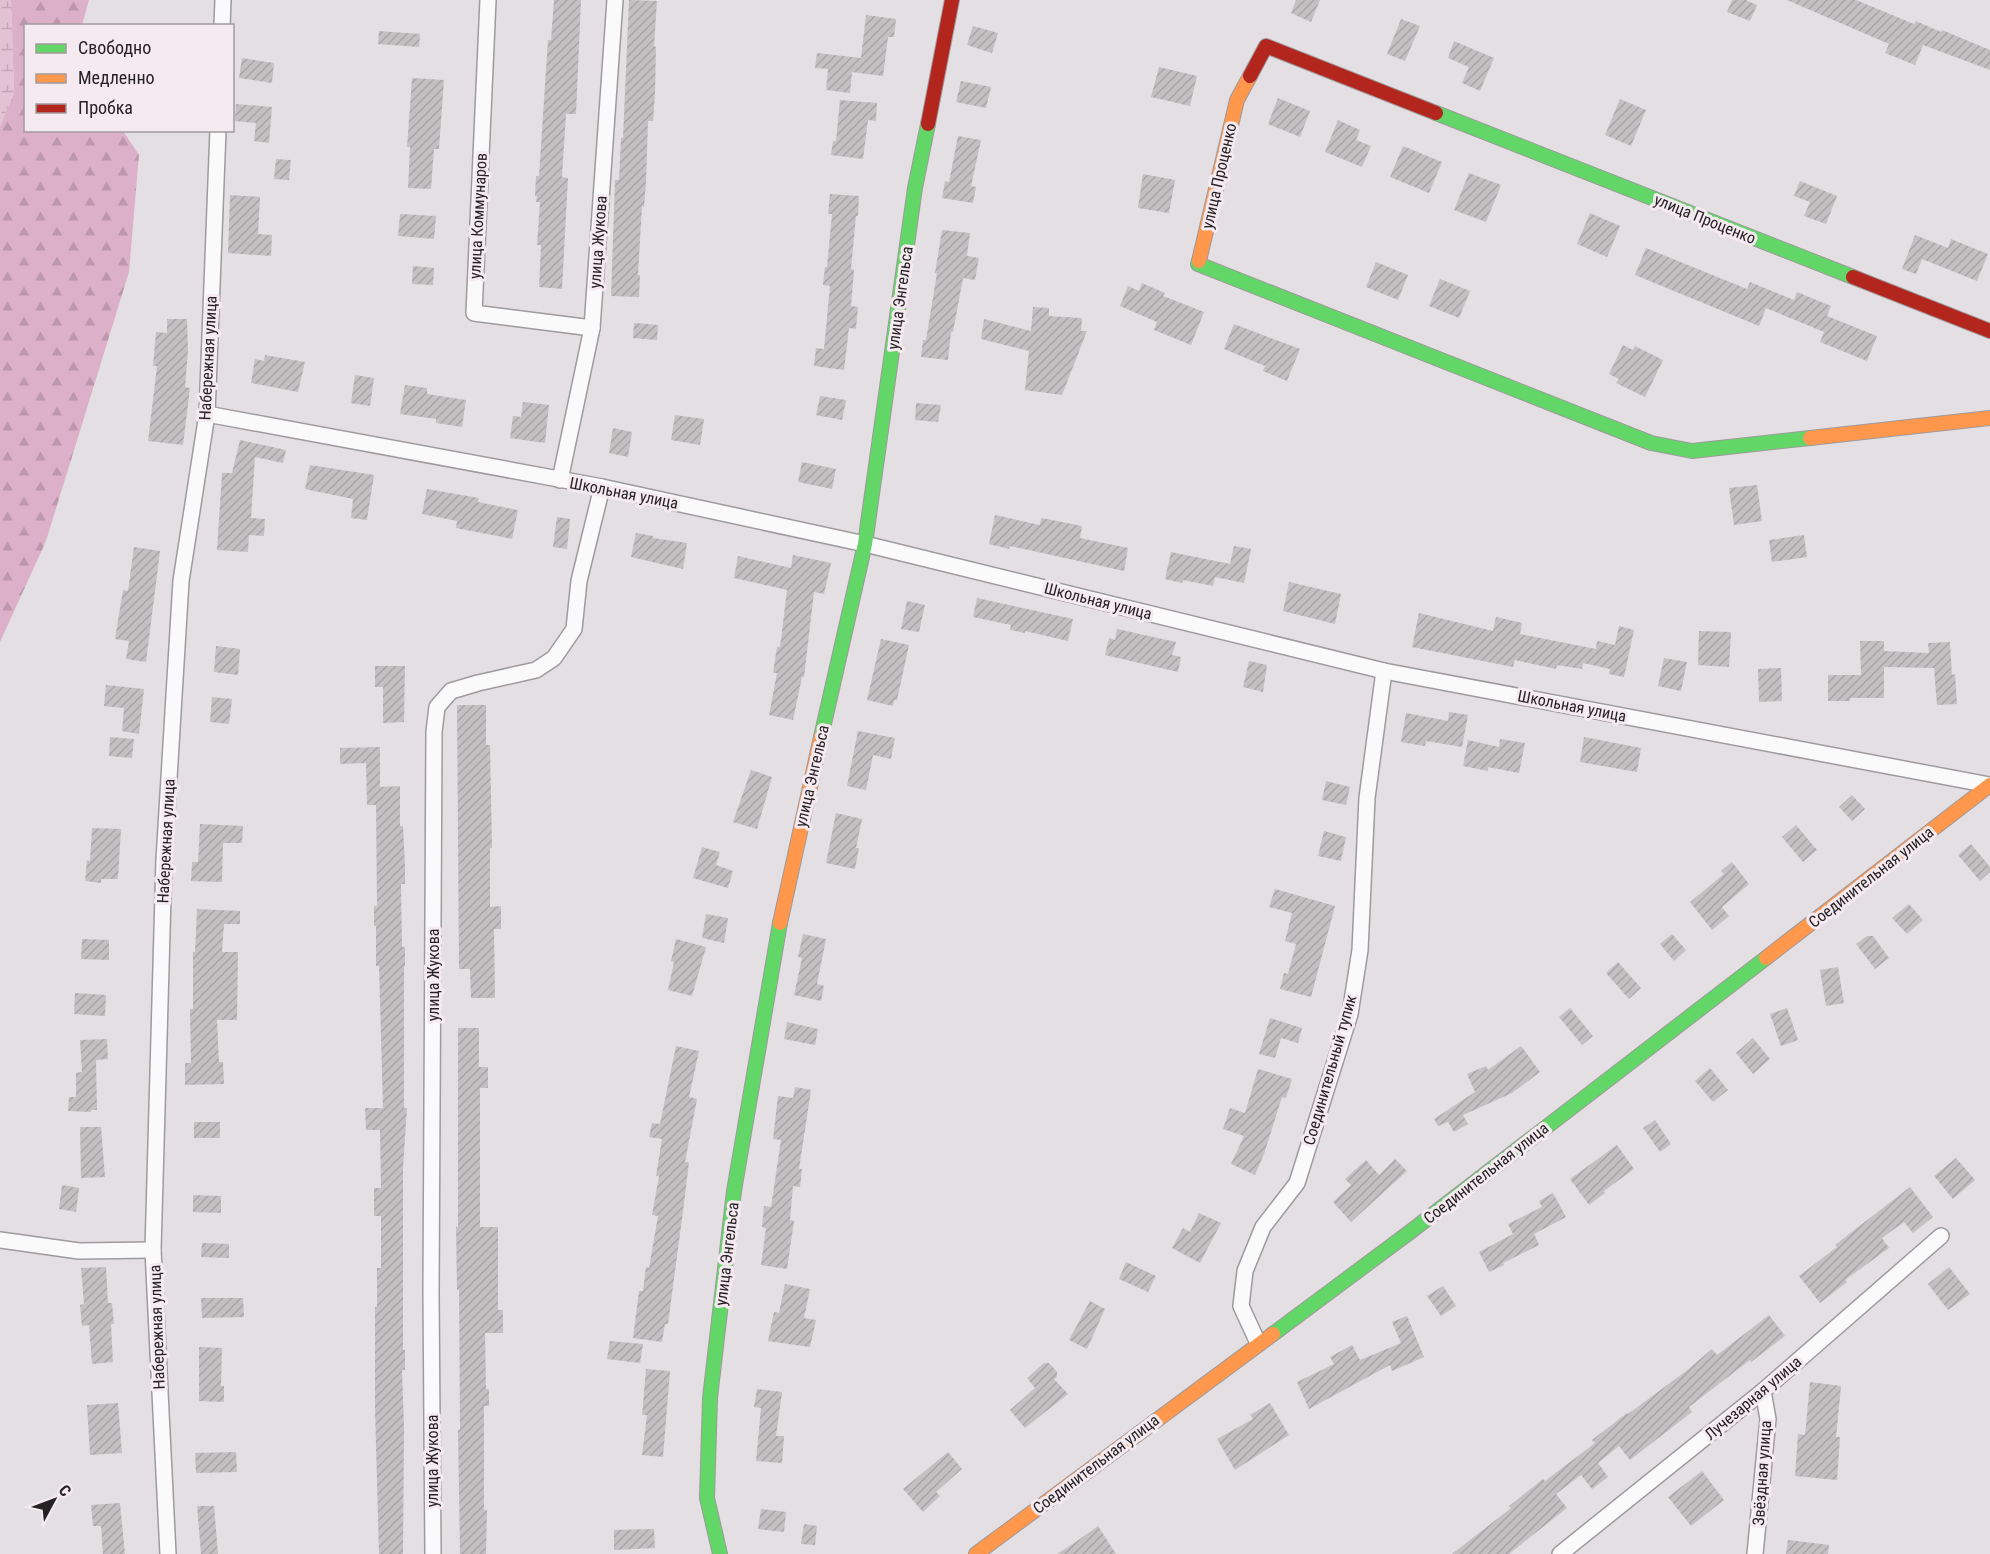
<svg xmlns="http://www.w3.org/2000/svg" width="1990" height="1554" viewBox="0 0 1990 1554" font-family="'Roboto Condensed',sans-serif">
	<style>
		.forest { fill: url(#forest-firs) }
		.wetland { fill: url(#wetland-marsh) }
		.building { fill: url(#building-hatch) }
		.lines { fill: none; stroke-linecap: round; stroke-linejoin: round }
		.street-casing { stroke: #9e9a9d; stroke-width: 18 }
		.fast-casing { stroke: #9e9a9d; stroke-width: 16 }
		.slow-casing { stroke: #9e9a9d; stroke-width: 16 }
		.jam-casing { stroke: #9e9a9d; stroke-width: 16 }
		.street { stroke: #fbfafb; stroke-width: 15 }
		.fast { stroke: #63d668; stroke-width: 14 }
		.slow { stroke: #ff974d; stroke-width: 14 }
		.jam { stroke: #b3261e; stroke-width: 14 }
		.labels { text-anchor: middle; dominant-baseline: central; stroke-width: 6; stroke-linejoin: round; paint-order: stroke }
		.street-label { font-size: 16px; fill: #262224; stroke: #f5eaef }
	</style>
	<defs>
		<pattern id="forest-firs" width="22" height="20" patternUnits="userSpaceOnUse" patternTransform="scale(1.5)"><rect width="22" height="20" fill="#dcb0c9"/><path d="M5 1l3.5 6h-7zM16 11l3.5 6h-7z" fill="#bd97ac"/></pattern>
		<pattern id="wetland-marsh" width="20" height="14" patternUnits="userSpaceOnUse" patternTransform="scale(1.5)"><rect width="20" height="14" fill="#e3c2d4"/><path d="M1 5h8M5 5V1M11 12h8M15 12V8" fill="none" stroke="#c3a6b6"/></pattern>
		<pattern id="building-hatch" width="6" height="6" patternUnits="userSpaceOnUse" patternTransform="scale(1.5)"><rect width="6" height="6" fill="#c4c0c2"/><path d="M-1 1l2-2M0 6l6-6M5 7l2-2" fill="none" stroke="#a8a5a7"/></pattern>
	</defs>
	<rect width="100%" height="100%" fill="#e4dfe2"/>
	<!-- forest -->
	<polygon class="forest" points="11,0 89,0 82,25 26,26 26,130 123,131 139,155 129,272 46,541 0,642 0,126 14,93"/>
	<!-- wetland -->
	<polygon class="wetland" points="0,0 11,0 14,93 0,126"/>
	<!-- building -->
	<g class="building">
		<polygon points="554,0 581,0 576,114 566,114 562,177 568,178 562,289 539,287 541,245 537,245 540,202 536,202 537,196 535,196 536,176 539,176 548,40 551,40"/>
		<polygon points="629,0 657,1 654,46 656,47 655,93 653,121 648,121 646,182 644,207 642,206 638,275 640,275 639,297 611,296 615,180 619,180 621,138 623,138"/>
		<polygon points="1296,0 1320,0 1311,22 1291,13"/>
		<polygon points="1732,0 1746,0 1757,5 1750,21 1727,12"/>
		<polygon points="1787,0 1856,0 1914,24 1916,21 1941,32 1942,30 1990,50 1990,70 1923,45 1915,65 1885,53 1889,44"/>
		<polygon points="866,15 896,19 894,37 888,37 883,76 852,72 850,93 826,90 828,69 815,68 817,53 861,58"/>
		<polygon points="1401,19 1420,26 1405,61 1387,54"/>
		<polygon points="973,26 998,33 992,53 967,45"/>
		<polygon points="379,31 420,34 419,47 378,44"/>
		<polygon points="1454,41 1494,58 1480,91 1462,83 1469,67 1448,58"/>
		<polygon points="242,58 274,63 272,83 239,78"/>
		<polygon points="1159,67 1197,76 1190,106 1151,97"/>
		<polygon points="412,78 444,80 439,149 434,149 431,189 408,188 410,147 407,147"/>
		<polygon points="961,81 991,87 986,108 956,102"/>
		<polygon points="1278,98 1310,111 1300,137 1268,124"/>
		<polygon points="1620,99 1646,110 1631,146 1605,135"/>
		<polygon points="840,100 877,103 876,121 868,120 863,159 831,155 833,141 836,141"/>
		<polygon points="236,104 272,107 269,143 254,141 256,123 235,121"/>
		<polygon points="1338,120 1360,130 1356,140 1371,146 1362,167 1325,152"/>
		<polygon points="958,136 981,140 971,186 976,187 973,203 942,198 945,181 949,182"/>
		<polygon points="1403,146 1442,162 1429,193 1390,177"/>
		<polygon points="276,159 291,160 289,180 274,179"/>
		<polygon points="1469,173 1501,185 1486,222 1454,210"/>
		<polygon points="1143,174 1175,180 1169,213 1138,208"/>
		<polygon points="1800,181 1837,196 1826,224 1804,216 1810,202 1794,196"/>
		<polygon points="830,194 859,196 858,216 856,216 851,269 854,270 851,306 858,307 856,329 849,328 844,370 814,366 816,348 824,349 830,286 823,285 825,267 827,267 832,214 828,214"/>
		<polygon points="230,195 260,197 258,234 272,235 271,256 228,253"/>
		<polygon points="1590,213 1620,226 1607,257 1577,244"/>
		<polygon points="400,214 436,216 434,239 398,236"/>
		<polygon points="942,230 970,233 967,256 979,258 975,280 963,278 953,332 951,332 948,360 921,357 923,340 926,340 937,273 935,273"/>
		<polygon points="1915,235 1948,248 1951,239 1988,254 1977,281 1922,259 1916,274 1902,269"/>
		<polygon points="1646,248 1747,289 1750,282 1794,300 1797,292 1831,306 1827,316 1877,336 1867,361 1820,342 1824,332 1766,308 1759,326 1635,275"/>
		<polygon points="1376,262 1408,275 1398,300 1366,287"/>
		<polygon points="413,266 434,268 433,285 412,284"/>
		<polygon points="1440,279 1470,291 1459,318 1429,306"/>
		<polygon points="1142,283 1165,293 1163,296 1204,312 1191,345 1154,330 1157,322 1120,306 1128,286 1139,291"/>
		<polygon points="1033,307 1049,308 1049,316 1082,318 1081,331 1087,331 1062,395 1025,390 1029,351 981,339 984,319 1031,331"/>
		<polygon points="167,319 187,319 188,350 185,387 190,388 183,445 148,441 157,366 153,366 156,332 167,333"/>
		<polygon points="634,323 658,325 657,340 633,338"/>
		<polygon points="1234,324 1300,349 1287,381 1263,371 1265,366 1224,349"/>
		<polygon points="1623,345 1633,350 1635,346 1663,360 1645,397 1616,383 1619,379 1609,374"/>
		<polygon points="265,355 305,362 298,392 251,383 255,359 264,361"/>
		<polygon points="355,375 374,378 370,406 351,403"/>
		<polygon points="405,385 427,388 427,394 466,400 462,427 436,423 436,419 400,414"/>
		<polygon points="820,396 846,400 842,420 816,415"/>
		<polygon points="523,402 549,405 545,443 510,438 513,416 521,417"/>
		<polygon points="916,403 941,405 938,422 915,420"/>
		<polygon points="675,415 704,419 700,445 671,440"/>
		<polygon points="613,428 632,432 628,457 609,453"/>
		<polygon points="240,440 286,450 283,463 255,457 251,518 265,519 264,536 249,535 248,552 217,550 222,473 232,473"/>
		<polygon points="802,462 836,469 832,489 798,482"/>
		<polygon points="310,465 374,475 367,520 351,518 353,499 305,489"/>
		<polygon points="1757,485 1762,521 1734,525 1729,488"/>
		<polygon points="427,489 479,498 478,502 518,510 512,539 456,528 457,521 422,514"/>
		<polygon points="995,515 1040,525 1041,518 1082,526 1080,538 1128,548 1124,571 1010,546 1009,549 989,544"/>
		<polygon points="557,517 570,519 567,549 553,547"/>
		<polygon points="636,533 653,536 653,538 687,543 683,569 631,557"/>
		<polygon points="1804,535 1807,557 1772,562 1769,540"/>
		<polygon points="1234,546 1251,549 1244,583 1215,577 1213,586 1183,580 1182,583 1165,579 1171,552 1230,564"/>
		<polygon points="134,547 160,551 146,662 126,659 129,641 115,639 123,590 128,591"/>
		<polygon points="793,555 831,563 824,594 814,592 804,677 802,677 793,720 769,715 777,673 773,673 777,647 780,647 787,590 734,578 738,556 791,568"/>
		<polygon points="1289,582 1341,594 1335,624 1283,611"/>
		<polygon points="977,598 1073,619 1068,641 1025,631 1025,633 1010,630 1011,625 973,617"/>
		<polygon points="907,601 925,605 919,632 901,629"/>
		<polygon points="1419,613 1493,631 1496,617 1522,623 1520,634 1596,649 1597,641 1615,645 1619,626 1634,630 1624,677 1609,674 1610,669 1583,663 1582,669 1557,665 1556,669 1515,660 1513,667 1412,647"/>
		<polygon points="1117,629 1176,642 1172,655 1181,657 1178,672 1105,655 1109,638 1115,640"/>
		<polygon points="1699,631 1731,632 1729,667 1698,665"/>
		<polygon points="881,639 909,645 897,700 894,700 893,706 867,700"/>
		<polygon points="1860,641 1884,641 1884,651 1929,653 1928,643 1950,642 1952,675 1955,674 1957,704 1937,705 1934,668 1884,667 1884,698 1850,698 1850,701 1828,701 1828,675 1861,675"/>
		<polygon points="216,646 240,649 238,675 214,672"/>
		<polygon points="1664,658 1687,662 1681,691 1658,686"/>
		<polygon points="1249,661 1267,665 1263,692 1243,687"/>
		<polygon points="375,666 405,666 404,722 383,723 383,687 375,687"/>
		<polygon points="1781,668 1782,701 1759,702 1758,669"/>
		<polygon points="106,685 144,689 139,734 122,731 124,708 104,706"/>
		<polygon points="212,697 232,699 229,724 210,722"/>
		<polygon points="457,705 486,705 486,745 490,745 492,848 490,848 490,907 501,906 501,929 494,929 495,998 471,998 470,969 459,969"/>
		<polygon points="1449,712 1468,715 1462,747 1426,741 1425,746 1401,742 1406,713 1448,721"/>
		<polygon points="858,731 895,738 891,759 873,755 866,790 847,786"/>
		<polygon points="110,737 134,739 132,758 109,756"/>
		<polygon points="1584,737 1641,748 1637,772 1580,762"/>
		<polygon points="1500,739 1525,743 1519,773 1488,767 1488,771 1463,766 1468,740 1499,747"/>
		<polygon points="380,747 380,787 400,786 400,826 403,826 405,866 405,884 401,884 402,947 405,947 405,966 404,966 404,1108 407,1108 403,1168 403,1350 405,1350 405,1370 402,1370 404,1428 403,1554 379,1554 375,1409 375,1307 377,1307 377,1268 381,1268 381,1216 374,1216 374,1188 381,1188 380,1130 366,1130 365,1108 383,1108 379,966 376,966 376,926 374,926 374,906 377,906 376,805 367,805 366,763 340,764 340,748"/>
		<polygon points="751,770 772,777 757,829 733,822"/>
		<polygon points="1326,781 1350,787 1346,805 1322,800"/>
		<polygon points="1852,795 1865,809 1852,821 1839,807"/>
		<polygon points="836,813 862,819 856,848 859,848 855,869 826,863"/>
		<polygon points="200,824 243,826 242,843 223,843 222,882 191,881 192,862 198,862"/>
		<polygon points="1796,825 1817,850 1803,862 1782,837"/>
		<polygon points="92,828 121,829 118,879 101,879 101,883 85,881 87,860 90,861"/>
		<polygon points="1324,831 1346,837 1341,861 1318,856"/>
		<polygon points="1971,844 1990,867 1990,872 1980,881 1958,855"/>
		<polygon points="702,847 720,852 716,865 733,871 728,888 693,878"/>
		<polygon points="1732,862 1749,884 1722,907 1729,916 1712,930 1690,902 1724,874 1721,871"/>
		<polygon points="1275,889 1335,906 1311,997 1280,989 1284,973 1288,974 1296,944 1285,941 1292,913 1269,907"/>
		<polygon points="1909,904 1923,920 1907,934 1892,918"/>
		<polygon points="197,909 240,911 240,924 224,924 222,952 238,952 237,1020 217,1020 219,1062 223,1062 224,1084 185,1085 185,1063 191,1063 190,1009 193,1009 193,952 195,952"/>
		<polygon points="706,914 728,918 724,943 702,938"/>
		<polygon points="803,934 826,939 817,984 824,986 821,1001 794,995 802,958 798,957"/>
		<polygon points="1672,934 1686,950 1674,961 1660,944"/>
		<polygon points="1867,936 1873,936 1889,958 1875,969 1856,944"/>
		<polygon points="82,939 109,940 109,960 81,959"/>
		<polygon points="676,939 706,947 692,996 668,990 674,962 671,961"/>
		<polygon points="1618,962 1641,988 1629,999 1606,973"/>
		<polygon points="1838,967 1844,1003 1826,1006 1820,970"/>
		<polygon points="75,993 106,995 105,1016 74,1014"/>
		<polygon points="1570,1008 1593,1036 1582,1045 1559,1017"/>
		<polygon points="1787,1008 1798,1040 1781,1046 1770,1014"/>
		<polygon points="1270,1018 1302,1028 1298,1043 1281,1038 1275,1058 1259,1054"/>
		<polygon points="787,1022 818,1029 815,1045 784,1039"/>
		<polygon points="458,1028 479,1028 479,1067 488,1067 488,1088 480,1088 480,1227 498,1227 498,1310 503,1310 503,1333 485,1333 486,1389 489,1389 489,1406 484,1406 484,1510 487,1510 486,1554 460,1554 458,1430 460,1430 459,1290 457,1290 456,1227 458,1227"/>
		<polygon points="1753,1038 1770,1059 1753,1074 1736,1053"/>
		<polygon points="107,1039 108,1059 96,1060 97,1110 91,1110 91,1112 68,1111 69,1097 76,1097 76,1073 82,1072 80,1040"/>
		<polygon points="676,1046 699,1051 689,1097 697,1099 685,1162 689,1162 685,1196 668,1324 665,1324 662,1342 633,1338 639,1291 643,1291 646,1267 649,1268 658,1216 652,1215 659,1176 656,1176 662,1139 649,1137 652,1123 660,1124"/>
		<polygon points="1521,1046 1540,1072 1512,1093 1463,1115 1468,1124 1454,1132 1448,1122 1438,1126 1434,1119 1475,1092 1467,1074 1486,1066 1488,1070"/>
		<polygon points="1710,1068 1728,1090 1713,1102 1695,1081"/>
		<polygon points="1258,1069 1292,1079 1286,1098 1282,1097 1264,1154 1255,1175 1231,1164 1244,1136 1223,1129 1230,1108 1245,1113"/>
		<polygon points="795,1087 811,1090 799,1169 802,1169 800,1187 793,1186 790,1220 794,1221 787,1269 761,1265 766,1228 762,1227 764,1206 771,1207 781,1140 773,1139 778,1096 793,1098"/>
		<polygon points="1655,1120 1671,1144 1660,1152 1643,1128"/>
		<rect x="194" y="1122" width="26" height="16"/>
		<polygon points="80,1127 101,1127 105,1177 81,1178"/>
		<polygon points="1617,1145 1634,1169 1604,1191 1605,1193 1589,1205 1570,1179"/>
		<polygon points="1956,1158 1975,1180 1953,1199 1934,1176"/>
		<polygon points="1395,1159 1407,1171 1351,1222 1333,1202 1351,1185 1345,1179 1366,1160 1379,1175"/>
		<polygon points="62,1185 79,1188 76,1212 59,1209"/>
		<polygon points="1910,1187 1933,1217 1913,1233 1904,1222 1882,1238 1889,1248 1845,1280 1847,1282 1820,1303 1799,1276 1837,1247 1835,1245"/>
		<polygon points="1553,1193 1566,1217 1534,1234 1539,1245 1503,1263 1504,1265 1489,1272 1479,1252 1513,1234 1508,1224 1542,1207 1539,1201"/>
		<polygon points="193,1195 221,1196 221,1213 193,1212"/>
		<polygon points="1199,1213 1221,1223 1200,1263 1172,1248 1183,1228 1190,1232"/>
		<polygon points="202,1243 229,1244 229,1258 201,1257"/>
		<polygon points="1126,1262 1156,1276 1148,1292 1119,1279"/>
		<polygon points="106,1267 108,1303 112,1303 114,1324 111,1324 113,1362 92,1364 89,1325 82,1326 80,1305 84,1304 81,1268"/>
		<polygon points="1949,1267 1970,1294 1948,1310 1928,1284"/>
		<polygon points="785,1284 810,1289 804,1318 816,1320 810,1347 768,1341 774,1312 779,1313"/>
		<polygon points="1443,1286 1456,1306 1441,1316 1427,1296"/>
		<polygon points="201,1298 243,1298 244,1317 202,1318"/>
		<polygon points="1090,1301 1105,1309 1087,1349 1069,1340"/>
		<polygon points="1769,1315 1785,1336 1751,1362 1750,1360 1689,1407 1692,1412 1630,1460 1619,1446 1598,1463 1608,1477 1592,1489 1581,1475 1556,1494 1567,1508 1509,1554 1452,1554 1511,1508 1509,1506 1543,1479 1545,1481 1595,1443 1592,1440 1627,1413 1628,1414 1686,1371 1712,1349 1717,1355"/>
		<polygon points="1407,1316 1424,1357 1392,1371 1390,1365 1309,1409 1297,1382 1334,1364 1330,1357 1352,1345 1360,1360 1401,1343 1392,1322"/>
		<polygon points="610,1341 643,1344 640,1363 607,1359"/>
		<polygon points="199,1347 222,1348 221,1386 224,1386 224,1402 199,1401"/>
		<polygon points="1044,1363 1049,1363 1057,1372 1057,1377 1054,1379 1068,1394 1025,1428 1010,1410 1035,1388 1027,1378"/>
		<polygon points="646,1369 670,1371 663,1457 642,1455 647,1415 642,1415"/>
		<polygon points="1810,1382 1841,1386 1836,1437 1840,1437 1837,1480 1795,1476 1798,1434 1805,1435"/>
		<polygon points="757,1389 782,1392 776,1436 784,1436 782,1463 756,1461 761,1408 754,1407"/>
		<polygon points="118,1403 122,1453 90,1455 87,1405"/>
		<polygon points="1270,1403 1289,1435 1235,1470 1217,1439 1253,1419 1250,1415"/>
		<polygon points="236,1452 237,1472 196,1473 195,1453"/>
		<polygon points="948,1452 962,1469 936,1492 940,1496 923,1512 903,1489"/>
		<polygon points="1702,1471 1724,1500 1691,1526 1668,1497"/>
		<polygon points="120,1503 125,1554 103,1554 101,1526 93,1526 91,1505"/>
		<polygon points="197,1506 214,1506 218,1554 201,1554"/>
		<polygon points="761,1509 786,1512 784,1532 758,1529"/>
		<polygon points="804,1524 817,1526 815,1545 801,1544"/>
		<polygon points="1098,1526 1116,1554 1057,1554 1077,1541"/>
		<polygon points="654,1529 655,1548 614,1550 614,1530"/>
		<polygon points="1788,1540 1829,1545 1828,1554 1786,1554"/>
	</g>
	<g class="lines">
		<defs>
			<g id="street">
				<polyline points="488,0 474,313 592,328"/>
				<polyline points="222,26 223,0"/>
				<polyline points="207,414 602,487 865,544 1384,671 1989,785"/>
				<polyline points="560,480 592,328 615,0"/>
				<polyline points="0,1240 79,1251 153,1250"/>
				<polyline points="1258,1343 1241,1306 1245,1271 1263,1227 1297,1183 1350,1014 1360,950 1367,798 1384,671"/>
				<polyline points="168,1554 153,1250 164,860 181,581 207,414 218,130"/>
				<polyline points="433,1554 431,1292 434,732 437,707 451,691 478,683 536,670 554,658 574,629 579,581 602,487"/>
				<polyline points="1560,1554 1763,1391 1941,1236"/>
				<polyline points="1755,1554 1768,1419 1763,1391"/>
			</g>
			<g id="fast">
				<polyline points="1436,113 1853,277"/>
				<polyline points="1199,261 1198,264 1651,443 1692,451 1810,438"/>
				<polyline points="821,737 865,544 915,188 928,124"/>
				<polyline points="1273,1334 1410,1232 1766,958"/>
				<polyline points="720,1554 707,1498 710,1398 734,1191 780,923"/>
			</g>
			<g id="slow">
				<polyline points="1199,261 1237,100 1250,76"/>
				<polyline points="1810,438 1990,418"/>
				<polyline points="780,923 821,737"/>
				<polyline points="1766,958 1990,785"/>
				<polyline points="976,1554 1273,1334"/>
			</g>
			<g id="jam">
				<polyline points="1250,76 1266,46 1436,113"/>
				<polyline points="928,124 952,0"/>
				<polyline points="1853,277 1990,331"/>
			</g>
		</defs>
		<!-- street casing -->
		<use href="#street" class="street-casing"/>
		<!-- fast casing -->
		<use href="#fast" class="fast-casing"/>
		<!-- slow casing -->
		<use href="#slow" class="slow-casing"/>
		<!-- jam casing -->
		<use href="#jam" class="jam-casing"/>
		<!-- street -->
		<use href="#street" class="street"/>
		<!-- fast -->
		<use href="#fast" class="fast"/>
		<!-- slow -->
		<use href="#slow" class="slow"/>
		<!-- jam -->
		<use href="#jam" class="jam"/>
	</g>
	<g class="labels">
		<!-- street labels -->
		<g class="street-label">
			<text transform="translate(1219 176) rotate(-77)">улица Проценко</text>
			<text transform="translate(478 216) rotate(-87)">улица Коммунаров</text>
			<text transform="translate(1705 219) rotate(22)">улица Проценко</text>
			<text transform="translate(598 242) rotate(-86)">улица Жукова</text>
			<text transform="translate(900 298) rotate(-82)">улица Энгельса</text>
			<text transform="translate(208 358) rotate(-87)">Набережная улица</text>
			<text transform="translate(624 493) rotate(11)">Школьная улица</text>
			<text transform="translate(1098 601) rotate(14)">Школьная улица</text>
			<text transform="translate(1572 706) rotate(11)">Школьная улица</text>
			<text transform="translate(812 776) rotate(-77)">улица Энгельса</text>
			<text transform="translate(166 841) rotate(-87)">Набережная улица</text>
			<text transform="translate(1871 877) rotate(-38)">Соединительная улица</text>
			<text transform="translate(433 975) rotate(-90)">улица Жукова</text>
			<text transform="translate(1330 1070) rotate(-74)">Соединительный тупик</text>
			<text transform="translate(1486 1173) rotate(-38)">Соединительная улица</text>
			<text transform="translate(727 1254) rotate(-83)">улица Энгельса</text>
			<text transform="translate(157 1327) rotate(-92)">Набережная улица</text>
			<text transform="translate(1753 1398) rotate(-40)">Лучезарная улица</text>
			<text transform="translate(432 1461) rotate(-90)">улица Жукова</text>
			<text transform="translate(1096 1464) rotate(-37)">Соединительная улица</text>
			<text transform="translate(1762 1473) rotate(-86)">Звёздная улица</text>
		</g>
	</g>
	<!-- legend -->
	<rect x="24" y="24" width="210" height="108" fill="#f5eaef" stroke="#a29a9e" stroke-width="1.5"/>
	<rect x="36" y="44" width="30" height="9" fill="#63d668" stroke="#a29a9e" stroke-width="1.5"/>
	<text x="78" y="54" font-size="18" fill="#262224">Свободно</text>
	<rect x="36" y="74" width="30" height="9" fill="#ff974d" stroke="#a29a9e" stroke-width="1.5"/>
	<text x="78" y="84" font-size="18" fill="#262224">Медленно</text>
	<rect x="36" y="104" width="30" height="9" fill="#b3261e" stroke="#a29a9e" stroke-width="1.5"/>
	<text x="78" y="114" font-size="18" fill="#262224">Пробка</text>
	<!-- north arrow -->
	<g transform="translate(54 1500) rotate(49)" stroke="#f5eaef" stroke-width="4.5" paint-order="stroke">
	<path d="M0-4.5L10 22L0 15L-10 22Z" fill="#262224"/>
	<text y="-9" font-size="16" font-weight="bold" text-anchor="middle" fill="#262224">С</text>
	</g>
</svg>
